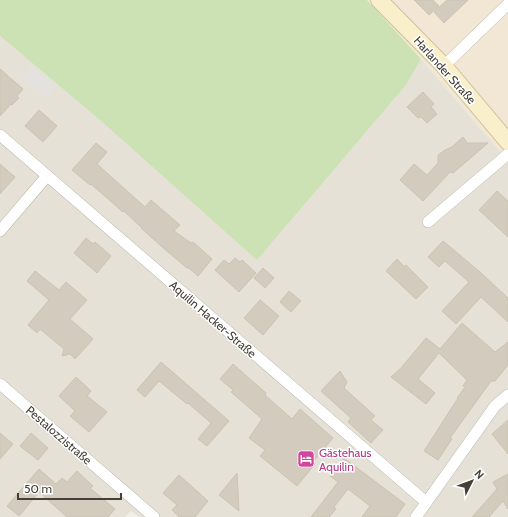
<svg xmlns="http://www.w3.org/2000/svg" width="508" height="517" viewBox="0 0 508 517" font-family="Cabin,sans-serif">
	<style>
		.residential { fill: #e5e1d6 }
		.commercial { fill: #f2e6d5 }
		.green { fill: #cce2b4 }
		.parking { fill: #e3e2df }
		.building { fill: #d2cbbe; stroke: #ccc3b2 }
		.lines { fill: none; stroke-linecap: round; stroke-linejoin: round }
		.street-casing { stroke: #bcb7ab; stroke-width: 12 }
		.secondary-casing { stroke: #cdc29b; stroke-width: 18 }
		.street { stroke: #fff; stroke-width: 11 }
		.secondary { stroke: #f9efca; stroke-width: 16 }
		.labels { text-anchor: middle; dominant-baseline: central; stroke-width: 3; stroke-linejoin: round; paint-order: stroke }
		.street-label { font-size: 12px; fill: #444037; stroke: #fff }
		.hotel-label { font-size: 12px; fill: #b23c85; stroke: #fff; text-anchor: start }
	</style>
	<rect width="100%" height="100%" fill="#f2efe7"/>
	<!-- residential -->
	<polygon class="residential" points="0,36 101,121 257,259 406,85 421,59 508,161 508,517 139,517 131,511 125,517 0,517"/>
	<!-- commercial -->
	<polygon class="commercial" points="367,0 508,0 508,161 421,59"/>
	<!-- green -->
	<polygon class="green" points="0,0 367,0 421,59 406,85 257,260 101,121 0,36"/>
	<!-- parking -->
	<polygon class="parking" points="31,65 56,86 46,98 21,77"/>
	<!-- building -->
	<g class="building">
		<polygon points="414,0 433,0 439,6 429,15"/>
		<polygon points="447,0 468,0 444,23 434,12"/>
		<polygon points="0,69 23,89 17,96 19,98 12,105 11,104 0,116"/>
		<polygon points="423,92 434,104 431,107 437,114 427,123 421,117 418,118 407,107"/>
		<polygon points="39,110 57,126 43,142 25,126"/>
		<polygon points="463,137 467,143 488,143 453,173 450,172 423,201 400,180 414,164 427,175 438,163 438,155 445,150 452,147"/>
		<polygon points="96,143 107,152 97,164 145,207 151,200 180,225 174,231 191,243 193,242 212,259 198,276 189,268 187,268 161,246 141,228 142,228 124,211 123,212 91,184 90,185 72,170"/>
		<polygon points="0,164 15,177 0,194"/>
		<polygon points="497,191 508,201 508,237 479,210"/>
		<polygon points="86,238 93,244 95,242 111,256 97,273 74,253"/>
		<polygon points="443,241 480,272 508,298 508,322 481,297 456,324 442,311 469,282 445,261 439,267 428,257"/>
		<polygon points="235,258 240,262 242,260 256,273 239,292 215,270 224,260 229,264"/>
		<polygon points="397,259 405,267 406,265 428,287 416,299 386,271"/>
		<polygon points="263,268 274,278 265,288 254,278"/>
		<polygon points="35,271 59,290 66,282 87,300 70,319 93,339 75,359 70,354 62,356 64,349 40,329 37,333 28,325 49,300 27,281"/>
		<polygon points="289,291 301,301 291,312 280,302"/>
		<polygon points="260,300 279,316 263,335 244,318"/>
		<polygon points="462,323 495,352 508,342 508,365 495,381 491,381 450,438 452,439 438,460 424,451 458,398 457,398 465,387 463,386 467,380 439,353 418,379 435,393 426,404 391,377 401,368 426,338 440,349"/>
		<polygon points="161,362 229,421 207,446 198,439 211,423 188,403 187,404 159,381 145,397 137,390"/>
		<polygon points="233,364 266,393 265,395 292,419 300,409 333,438 313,462 315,464 297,486 260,456 265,450 249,438 262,419 231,392 233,390 220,379"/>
		<polygon points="340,371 347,382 344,388 375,416 371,420 383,430 371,443 348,422 351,418 321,391"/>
		<polygon points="76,377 91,391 87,396 107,412 89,432 70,416 75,411 59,396"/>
		<polygon points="508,420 508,454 492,434"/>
		<polygon points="0,433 13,444 0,459"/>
		<polygon points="31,433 48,448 38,460 20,446"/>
		<polygon points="344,458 405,504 396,517 362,517 370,506 348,489 334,507 336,509 329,517 311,517 338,482 330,476"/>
		<polygon points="39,469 56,484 62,478 67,482 77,471 93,486 90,488 115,509 108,517 67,517 39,492 19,516 7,506"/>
		<polygon points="237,473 239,511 219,495"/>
		<polygon points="508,474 508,509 503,501 489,517 472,517 497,489 493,482"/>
		<polygon points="179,475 208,501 195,517 179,517 172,510 177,505 163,493"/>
	</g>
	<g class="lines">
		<defs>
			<g id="street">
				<polyline points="444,66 508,4"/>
				<polyline points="0,135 426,502"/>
				<polyline points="428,222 508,154"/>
				<polyline points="0,231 47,176"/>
				<polyline points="0,384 154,517"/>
				<polyline points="416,517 495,406 508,395"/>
			</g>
			<polyline id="secondary" points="379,0 444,66 508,142"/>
		</defs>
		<!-- street casing -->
		<use href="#street" class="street-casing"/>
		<!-- secondary casing -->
		<use href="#secondary" class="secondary-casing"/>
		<!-- street -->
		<use href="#street" class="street"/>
		<!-- secondary -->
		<use href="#secondary" class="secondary"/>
	</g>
	<!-- icons -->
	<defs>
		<symbol id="hotel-square" viewBox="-11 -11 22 22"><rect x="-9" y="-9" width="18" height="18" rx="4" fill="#d1479c" stroke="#fff"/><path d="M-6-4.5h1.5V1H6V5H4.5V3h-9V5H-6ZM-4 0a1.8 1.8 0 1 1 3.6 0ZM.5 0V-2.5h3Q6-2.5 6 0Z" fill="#fff"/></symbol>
	</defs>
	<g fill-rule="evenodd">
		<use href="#hotel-square" x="296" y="449" width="20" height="20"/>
	</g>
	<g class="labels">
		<!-- street labels -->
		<g class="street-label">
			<text transform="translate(445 70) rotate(48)">Harlander Straße</text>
			<text transform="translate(213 319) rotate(41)">Aquilin Hacker-Straße</text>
			<text transform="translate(59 435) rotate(41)">Pestalozzistraße</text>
		</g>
		<!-- hotel labels -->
		<g class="hotel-label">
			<text x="319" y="452">Gästehaus<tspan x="319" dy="14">Aquilin</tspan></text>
		</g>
	</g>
	<!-- north arrow -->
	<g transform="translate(472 481) rotate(48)" stroke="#ffffff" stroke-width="3" paint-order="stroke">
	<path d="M0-3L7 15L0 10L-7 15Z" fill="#444037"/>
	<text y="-6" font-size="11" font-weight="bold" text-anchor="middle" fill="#444037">N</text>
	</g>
	<!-- scale -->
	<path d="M18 493v6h103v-6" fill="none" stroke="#444037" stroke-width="2"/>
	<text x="24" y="493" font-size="12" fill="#444037" stroke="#ffffff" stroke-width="3" paint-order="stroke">50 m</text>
</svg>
